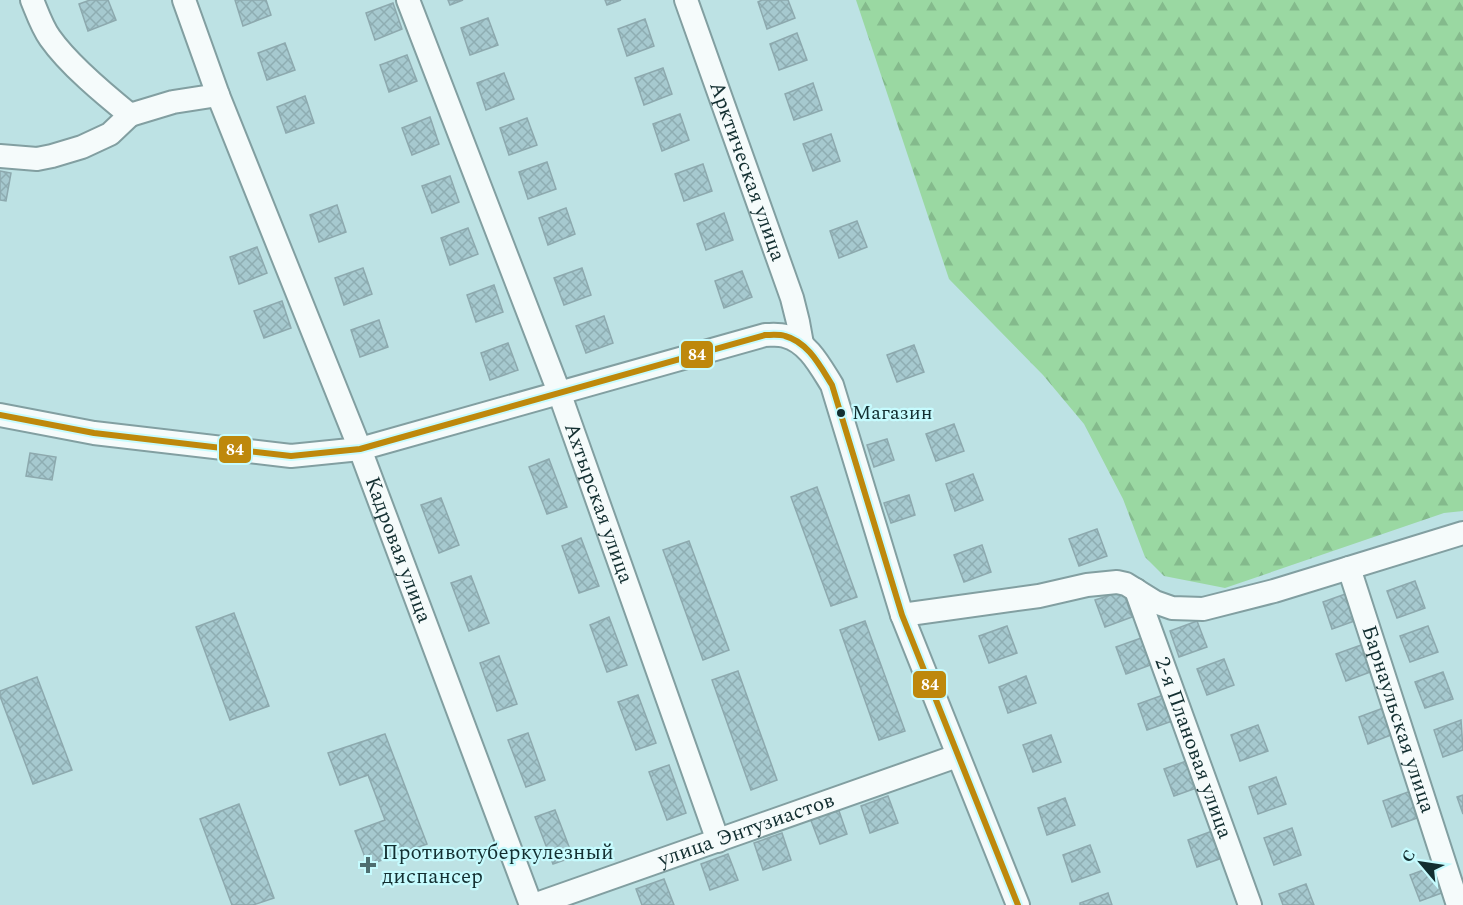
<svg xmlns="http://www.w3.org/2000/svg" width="1463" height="905" viewBox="0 0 1463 905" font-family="Spectral,serif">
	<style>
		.forest { fill: url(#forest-firs) }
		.building { fill: url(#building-cross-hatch); stroke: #8da9ae; stroke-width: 1.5 }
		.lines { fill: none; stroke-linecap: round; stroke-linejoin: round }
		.minor-casing { stroke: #829fa1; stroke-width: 26 }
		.minor { stroke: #f5fbfb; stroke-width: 22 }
		.bus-1-casing { stroke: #c6fbfe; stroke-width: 10 }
		.bus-1 { stroke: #be880c; stroke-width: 6 }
		.bus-dot { fill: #132f31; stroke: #c6fbfe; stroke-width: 2 }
		.poi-dot { fill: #4e6e70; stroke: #c6fbfe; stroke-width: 2 }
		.labels { text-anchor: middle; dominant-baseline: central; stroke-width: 4.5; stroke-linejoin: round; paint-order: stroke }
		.bus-label { font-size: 20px; fill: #132f31; stroke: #c6fbfe; text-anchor: start }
		.street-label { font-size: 21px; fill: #132f31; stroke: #c6fbfe }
		.poi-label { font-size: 21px; fill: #132f31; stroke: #c6fbfe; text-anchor: start }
		.line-badge { stroke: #c6fbfe; stroke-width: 2 }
		.badge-label { font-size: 16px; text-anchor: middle; font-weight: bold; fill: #fff }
	</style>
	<defs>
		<pattern id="forest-firs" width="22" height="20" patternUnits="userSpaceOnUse" patternTransform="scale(1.5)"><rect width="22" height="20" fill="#9ad8a2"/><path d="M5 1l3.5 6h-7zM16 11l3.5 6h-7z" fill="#84ba8c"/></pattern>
		<pattern id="building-cross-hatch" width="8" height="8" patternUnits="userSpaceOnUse" patternTransform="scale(1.5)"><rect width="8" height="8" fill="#a6c9cf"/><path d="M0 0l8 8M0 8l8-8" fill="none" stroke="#8eadb2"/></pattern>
	</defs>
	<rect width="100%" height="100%" fill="#bde2e4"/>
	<!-- forest -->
	<polygon class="forest" points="856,0 1463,0 1463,511 1444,513 1225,588 1164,576 1145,557 1123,499 1084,424 1043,375 949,279"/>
	<!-- building -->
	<g class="building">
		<polygon points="90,0 108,0 116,20 88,31 79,4"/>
		<polygon points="235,0 266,0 271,15 243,26"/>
		<polygon points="448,0 463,0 450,5"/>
		<polygon points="605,0 621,0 607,5"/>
		<polygon points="762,0 788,0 795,18 767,29 758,2"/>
		<polygon points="393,3 402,29 375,40 366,13"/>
		<polygon points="488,18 498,45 470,55 461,28"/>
		<polygon points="645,19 654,46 627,56 618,29"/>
		<polygon points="797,33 807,60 779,70 770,44"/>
		<polygon points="285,43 295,70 267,80 258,53"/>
		<polygon points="407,55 417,81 389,92 380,65"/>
		<polygon points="663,68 672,94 644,105 635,78"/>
		<polygon points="504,73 514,99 486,110 477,83"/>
		<polygon points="813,83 822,110 794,120 785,94"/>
		<polygon points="305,96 314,123 286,133 277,107"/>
		<polygon points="680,114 689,140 662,151 653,124"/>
		<polygon points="430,117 439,144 412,155 402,128"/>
		<polygon points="527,118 537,145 509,155 500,128"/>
		<polygon points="831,134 840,161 813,171 803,144"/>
		<polygon points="547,162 556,189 528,199 519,172"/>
		<polygon points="703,164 712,191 684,201 675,174"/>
		<polygon points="0,171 11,173 6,201 0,200"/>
		<polygon points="450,176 459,202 432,213 422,186"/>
		<polygon points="337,205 346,232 319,242 310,215"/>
		<polygon points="566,208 575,234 548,245 539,218"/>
		<polygon points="724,213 733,240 706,250 697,224"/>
		<polygon points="857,221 867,247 839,258 830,231"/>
		<polygon points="468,228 478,254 450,265 441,238"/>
		<polygon points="257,247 267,273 239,284 230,257"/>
		<polygon points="363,268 372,294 344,305 335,278"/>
		<polygon points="582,268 591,295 564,305 554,278"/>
		<polygon points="742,271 752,297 724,308 715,281"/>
		<polygon points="494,285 503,312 476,322 467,295"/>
		<polygon points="282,301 291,328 264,338 254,311"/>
		<polygon points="604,316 613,343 586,353 576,326"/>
		<polygon points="379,320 388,347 360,357 351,330"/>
		<polygon points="508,343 518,370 490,380 481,353"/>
		<polygon points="914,345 924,372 897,382 887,355"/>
		<polygon points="954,424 964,451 936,461 926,434"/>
		<polygon points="887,439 894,460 874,467 867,445"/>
		<polygon points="30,453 56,457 52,480 26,476"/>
		<polygon points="549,459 567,507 547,514 529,467"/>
		<polygon points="973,474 983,500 955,511 946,484"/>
		<polygon points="817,487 857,597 831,606 791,497"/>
		<polygon points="909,495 915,515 891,523 884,503"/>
		<polygon points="441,498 459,545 439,553 421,505"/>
		<polygon points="1097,529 1107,556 1079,566 1069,539"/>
		<polygon points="581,538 599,586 579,593 562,546"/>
		<polygon points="689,541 729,650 703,660 663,550"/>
		<polygon points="982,545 991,572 964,582 954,555"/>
		<polygon points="471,576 489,623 469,631 451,583"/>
		<polygon points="1415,581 1425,608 1397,618 1387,591"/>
		<polygon points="1123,591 1132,617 1105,627 1095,600"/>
		<polygon points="1351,592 1360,619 1332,629 1323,602"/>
		<polygon points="234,613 269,706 230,720 196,627"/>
		<polygon points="609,617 627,665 607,672 590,625"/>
		<polygon points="865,621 905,731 879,740 840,630"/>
		<polygon points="1197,621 1207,647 1179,657 1170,631"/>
		<polygon points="1007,626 1017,653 989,663 979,636"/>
		<polygon points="1428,626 1438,652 1410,662 1400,636"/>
		<polygon points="1144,637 1153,664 1126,674 1116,647"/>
		<polygon points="1364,644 1373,671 1346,681 1336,654"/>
		<polygon points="499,656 517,704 497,711 480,663"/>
		<polygon points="1224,659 1234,685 1207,695 1197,669"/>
		<polygon points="738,671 777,780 751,790 712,680"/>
		<polygon points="1443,672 1453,699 1425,708 1415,682"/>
		<polygon points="1026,676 1036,703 1008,713 999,687"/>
		<polygon points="37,677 72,770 33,784 0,696 0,691"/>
		<polygon points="1166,694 1175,720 1147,730 1138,704"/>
		<polygon points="638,695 656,743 636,750 618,702"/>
		<polygon points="1386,707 1396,733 1368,744 1359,717"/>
		<polygon points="1461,720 1463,750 1443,757 1434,730"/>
		<polygon points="1258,725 1268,751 1240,761 1231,735"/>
		<polygon points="528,733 545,780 526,787 508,740"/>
		<polygon points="385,734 427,844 368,865 355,831 385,820 368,775 340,785 328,753"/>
		<polygon points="1051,735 1061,762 1033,772 1023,745"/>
		<polygon points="1192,759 1202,786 1174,796 1164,769"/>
		<polygon points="669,765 686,813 667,820 649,772"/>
		<polygon points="1276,777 1286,804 1258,814 1249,787"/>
		<polygon points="1411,791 1420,817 1392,827 1383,801"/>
		<polygon points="1463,795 1463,814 1457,797"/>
		<polygon points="888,796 898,823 870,833 861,806"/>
		<polygon points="1065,798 1075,825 1047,835 1038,808"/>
		<polygon points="239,804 274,898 253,905 232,905 200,819"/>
		<polygon points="838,808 847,834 820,844 810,818"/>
		<polygon points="555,810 573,857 553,864 535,817"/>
		<polygon points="1292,828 1301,855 1274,865 1264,838"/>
		<polygon points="1215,830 1225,857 1197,867 1188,840"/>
		<polygon points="782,833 791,860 763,870 754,843"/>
		<polygon points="1090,845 1100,872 1072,882 1063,855"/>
		<polygon points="728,854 738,880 710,890 701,864"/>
		<polygon points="1437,865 1447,891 1420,901 1410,875"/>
		<polygon points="664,879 674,905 642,905 636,889"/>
		<polygon points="1306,884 1314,905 1283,905 1279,894"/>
		<polygon points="1108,893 1112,905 1080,905 1080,903"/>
	</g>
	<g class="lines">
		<defs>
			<g id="minor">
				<path d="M32,0C37,12 42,27 50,38C69,65 104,94 130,115L173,102L218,95"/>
				<path id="s1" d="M184,0L218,95L360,449L531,905"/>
				<path id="s2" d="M408,0L559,392L718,841"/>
				<path id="s3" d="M686,0L792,298L798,322L802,344"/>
				<polyline points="0,156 37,159 52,156 82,147 110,134 130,115"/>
				<path d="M0,415L94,433L291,456L360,449L765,335C771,335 779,334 785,336C808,342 820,366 832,385L902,615L1018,905"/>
				<path id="s4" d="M1349,568L1458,905"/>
				<path id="s5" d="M1136,590L1250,905"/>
				<polyline points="902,615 1039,596 1087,585 1117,582 1126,584 1155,602 1172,608 1203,609 1274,591 1463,533"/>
				<path id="s6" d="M534,905L957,756"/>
			</g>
		</defs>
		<!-- minor casing -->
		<use href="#minor" class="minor-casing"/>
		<!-- minor -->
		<use href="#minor" class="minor"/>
		<defs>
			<path id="bus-1" d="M0,415L94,433L291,456L360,449L765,335C771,335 779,334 785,336C808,342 820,366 832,385L902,615L1018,905"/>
		</defs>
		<!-- bus-1 casing -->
		<use href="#bus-1" class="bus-1-casing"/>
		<!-- bus-1 -->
		<use href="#bus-1" class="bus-1"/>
	</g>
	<!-- markers -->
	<circle class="bus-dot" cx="841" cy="413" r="5"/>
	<path class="poi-dot" d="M365 856h6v6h6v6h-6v6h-6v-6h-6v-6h6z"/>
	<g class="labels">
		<!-- bus labels -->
		<g class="bus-label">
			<text x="852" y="413">Магазин</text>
		</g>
		<!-- street labels -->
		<g class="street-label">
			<text stroke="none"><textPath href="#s3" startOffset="182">Арктическая улица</textPath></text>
			<text stroke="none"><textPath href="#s2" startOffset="538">Ахтырская улица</textPath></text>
			<text stroke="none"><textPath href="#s1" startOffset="590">Кадровая улица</textPath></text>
			<text stroke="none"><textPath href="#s4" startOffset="159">Барнаульская улица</textPath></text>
			<text stroke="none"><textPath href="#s5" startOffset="168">2-я Плановая улица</textPath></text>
			<text stroke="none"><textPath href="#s6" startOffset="225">улица Энтузиастов</textPath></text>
		</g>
		<!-- poi labels -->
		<g class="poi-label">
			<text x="382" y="853">Противотуберкулезный<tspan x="382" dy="24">диспансер</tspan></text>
		</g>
	</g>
	<g class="line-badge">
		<rect x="680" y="340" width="34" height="29" rx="6" fill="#be880c"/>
		<rect x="218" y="435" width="34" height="29" rx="6" fill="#be880c"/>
		<rect x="912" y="670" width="35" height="29" rx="6" fill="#be880c"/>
	</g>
	<g class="badge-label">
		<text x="697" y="360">84</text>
		<text x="235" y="455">84</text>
		<text x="930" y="690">84</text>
	</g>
	<!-- north arrow -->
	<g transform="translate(1421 863) rotate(299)" stroke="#c6fbfe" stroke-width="4.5" paint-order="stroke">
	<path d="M0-4.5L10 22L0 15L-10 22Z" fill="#132f31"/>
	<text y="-9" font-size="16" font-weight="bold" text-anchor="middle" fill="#132f31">С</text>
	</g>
</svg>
